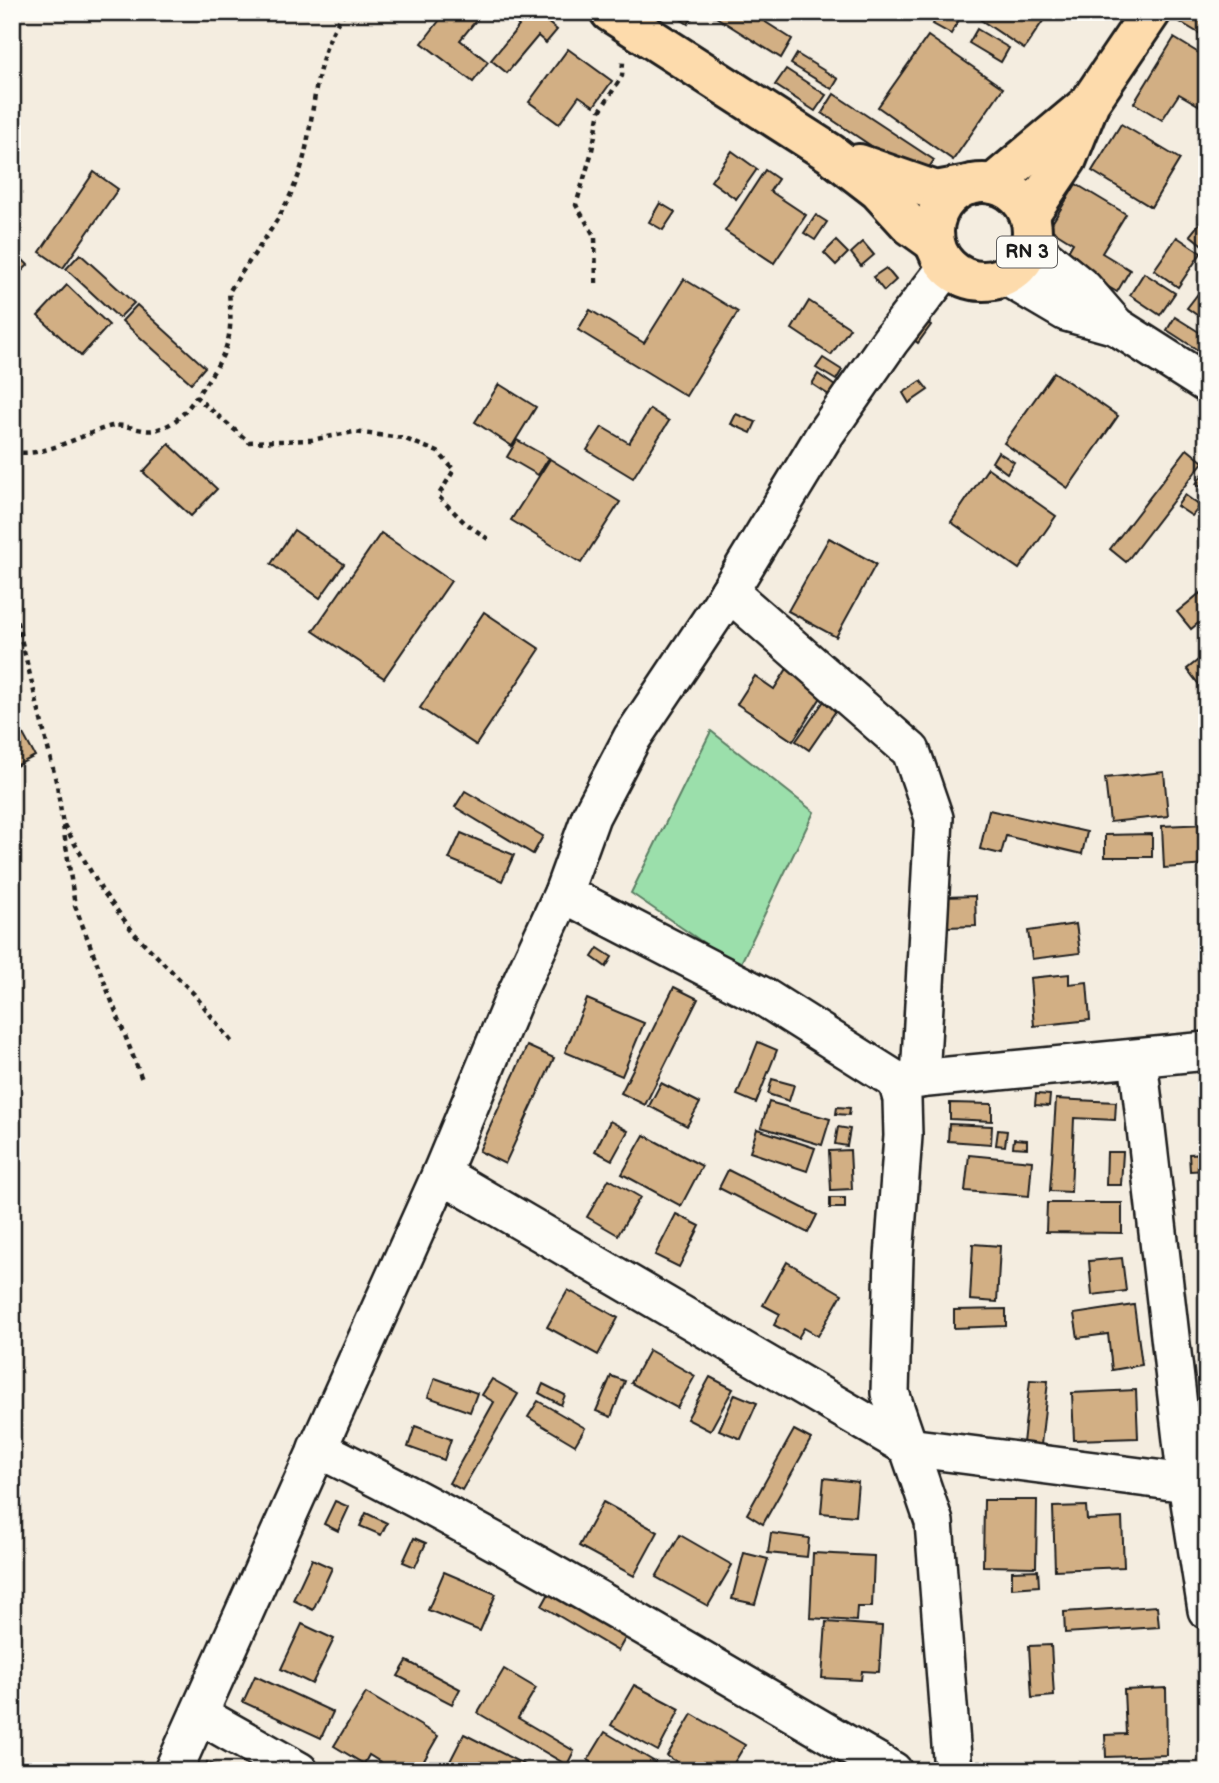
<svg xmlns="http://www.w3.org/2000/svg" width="1219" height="1783" viewBox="0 0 1219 1783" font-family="'Balsamiq Sans',sans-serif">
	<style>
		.green { fill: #9bdfab; stroke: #5c7e64; stroke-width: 2 }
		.building { fill: #d2af84; stroke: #1c1c1c; stroke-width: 2 }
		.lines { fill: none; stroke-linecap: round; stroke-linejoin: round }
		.minor-casing { stroke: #1c1c1c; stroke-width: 42 }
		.highway-casing { stroke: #1c1c1c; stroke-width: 44 }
		.path { stroke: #1c1c1c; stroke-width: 4.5; stroke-dasharray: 5 5; stroke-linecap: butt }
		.minor { stroke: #fdfcf7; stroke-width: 37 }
		.highway { stroke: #fddbac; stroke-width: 38 }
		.labels { text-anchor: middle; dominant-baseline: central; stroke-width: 5; stroke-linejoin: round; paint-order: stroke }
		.shield { fill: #fdfcf7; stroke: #605f5e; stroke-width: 2 }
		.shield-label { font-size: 19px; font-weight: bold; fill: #1c1c1c }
	</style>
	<rect width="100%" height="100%" fill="#f4ede0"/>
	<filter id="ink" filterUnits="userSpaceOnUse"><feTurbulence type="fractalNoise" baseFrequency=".0143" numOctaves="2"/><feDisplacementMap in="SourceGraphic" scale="14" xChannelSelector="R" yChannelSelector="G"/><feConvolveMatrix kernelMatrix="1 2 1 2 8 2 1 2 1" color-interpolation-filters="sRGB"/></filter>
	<g filter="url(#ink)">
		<!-- green -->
		<polygon class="green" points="711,731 814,812 739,967 631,893"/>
		<!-- building -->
		<g class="building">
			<polygon points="446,12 483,12 460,40 488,62 473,82 422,43"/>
			<polygon points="519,12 535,12 557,30 546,43 538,36 507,73 491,60 519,26 512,20"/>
			<polygon points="670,12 696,12 688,24"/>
			<polygon points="708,12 750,12 792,39 781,58"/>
			<polygon points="939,12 958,22 951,34 933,24"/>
			<polygon points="969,12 1049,12 1024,49"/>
			<polygon points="1186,12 1207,12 1207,38 1180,22"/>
			<polygon points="977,29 1009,48 1001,62 969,43"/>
			<polygon points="928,36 1003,88 953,160 878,107"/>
			<polygon points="1174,38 1207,58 1207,110 1179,94 1162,120 1134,103"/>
			<polygon points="568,49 612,81 594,106 579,96 559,124 529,102"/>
			<polygon points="797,54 838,79 832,89 791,64"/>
			<polygon points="786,69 826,95 815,111 775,85"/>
			<polygon points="834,94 934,160 921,179 822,113"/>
			<polygon points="1121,124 1180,159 1151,207 1092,171"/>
			<polygon points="732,151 757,169 736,199 711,181"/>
			<polygon points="765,170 778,179 770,191 806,215 774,263 725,231"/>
			<polygon points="94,172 118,189 63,268 40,252"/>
			<polygon points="1076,184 1126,214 1102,253 1130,270 1117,292 1063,260 1073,243 1049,228"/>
			<polygon points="660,203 675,212 663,230 649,222"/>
			<polygon points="1207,214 1207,247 1206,248 1190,235"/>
			<polygon points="816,215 827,222 815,240 804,233"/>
			<polygon points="1177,237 1201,253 1178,287 1154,270"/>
			<polygon points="836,241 848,253 836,265 824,253"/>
			<polygon points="863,242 874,255 861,266 851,253"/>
			<polygon points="12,249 28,265 12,281"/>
			<polygon points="80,254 134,303 119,318 66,269"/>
			<polygon points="886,268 896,280 884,291 873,277"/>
			<polygon points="1144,273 1175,293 1160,315 1130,295"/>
			<polygon points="684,279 738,312 686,396 578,330 590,310 644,343"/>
			<polygon points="1207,282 1207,322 1187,308"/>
			<polygon points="67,285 109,325 81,356 38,316"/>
			<polygon points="809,301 850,328 831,355 792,329"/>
			<polygon points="137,305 205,367 191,383 122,321"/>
			<polygon points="1175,317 1207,337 1207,356 1167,330"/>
			<polygon points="922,319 931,325 918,343 909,336"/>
			<polygon points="823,358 842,370 836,380 816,368"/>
			<polygon points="1054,372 1118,416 1068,488 1004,443"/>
			<polygon points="818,374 835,386 829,395 812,384"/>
			<polygon points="921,381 928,390 909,403 903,393"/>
			<polygon points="499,384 536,407 512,446 475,422"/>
			<polygon points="650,409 669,421 633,478 587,450 602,427 629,443"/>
			<polygon points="736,414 756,422 751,433 731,424"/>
			<polygon points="517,440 549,458 538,475 507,457"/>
			<polygon points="169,444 217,489 191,516 143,472"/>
			<polygon points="1187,449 1203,462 1126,562 1110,549"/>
			<polygon points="998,452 1014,462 1007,473 992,462"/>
			<polygon points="550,459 620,502 581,563 511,520"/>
			<polygon points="988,468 1056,516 1019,569 951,522"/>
			<polygon points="1207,468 1207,491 1196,484"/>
			<polygon points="1185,495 1200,506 1192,516 1177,506"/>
			<polygon points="1207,519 1207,539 1197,530"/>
			<polygon points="294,530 344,564 320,598 271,564"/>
			<polygon points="381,533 451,581 384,678 313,631"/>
			<polygon points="829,538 876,564 836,637 788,611"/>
			<polygon points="1200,593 1207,602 1207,616 1191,629 1177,612"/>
			<polygon points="484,612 540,649 476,745 420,708"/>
			<polygon points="1207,653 1207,695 1187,669"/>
			<polygon points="790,664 827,688 793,741 737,704 755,676 774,689"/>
			<polygon points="831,691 844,699 809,750 796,741"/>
			<rect x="1204" y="730" width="3" height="17"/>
			<polygon points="23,734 35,756 12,768 12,740"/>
			<polygon points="1164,772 1168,816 1110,822 1105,778"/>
			<polygon points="465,791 543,836 533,854 455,807"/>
			<polygon points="989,810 1087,832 1082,854 1006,836 1001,854 980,849"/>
			<polygon points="1207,824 1207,865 1164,868 1162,826"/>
			<polygon points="461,833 514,855 502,881 449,859"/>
			<polygon points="1152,834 1152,857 1105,857 1105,835"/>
			<polygon points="975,896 976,926 946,927 945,897"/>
			<polygon points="1076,924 1080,953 1032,959 1028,931"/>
			<polygon points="598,948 612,957 606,967 592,957"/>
			<polygon points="1069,974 1069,984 1087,982 1090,1020 1034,1026 1030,978"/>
			<polygon points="674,987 698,999 645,1105 621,1093"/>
			<polygon points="587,999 644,1023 622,1076 565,1052"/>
			<polygon points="758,1042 777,1050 756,1103 737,1095"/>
			<polygon points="527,1046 554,1058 505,1164 479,1151"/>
			<polygon points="772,1079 794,1085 789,1101 768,1094"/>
			<polygon points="661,1083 700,1103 687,1126 649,1106"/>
			<polygon points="1036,1094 1050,1095 1049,1106 1035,1105"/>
			<polygon points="1056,1099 1116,1102 1115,1120 1074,1118 1071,1192 1050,1191"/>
			<polygon points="769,1102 830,1119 822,1145 761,1127"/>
			<polygon points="950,1103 992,1104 992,1121 950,1119"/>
			<polygon points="837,1107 850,1108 849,1115 836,1114"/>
			<polygon points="610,1121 628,1131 612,1160 595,1151"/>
			<polygon points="949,1124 992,1126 991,1144 948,1141"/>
			<polygon points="838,1127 850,1129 847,1146 835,1144"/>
			<polygon points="757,1129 815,1148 807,1171 750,1152"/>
			<polygon points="998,1130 1007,1131 1005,1146 996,1145"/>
			<polygon points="644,1135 702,1166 681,1206 622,1174"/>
			<polygon points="1014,1139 1027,1140 1027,1148 1013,1147"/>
			<polygon points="850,1150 852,1189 831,1190 829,1151"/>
			<polygon points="1107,1152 1123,1152 1121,1185 1106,1185"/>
			<polygon points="1207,1153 1207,1170 1190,1171 1189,1154"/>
			<polygon points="969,1155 1032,1161 1029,1196 965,1191"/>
			<polygon points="728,1170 817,1215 808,1233 719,1188"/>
			<polygon points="609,1179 640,1197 618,1235 587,1217"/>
			<rect x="830" y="1198" width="15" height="10"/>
			<polygon points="1047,1203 1122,1203 1122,1233 1046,1232"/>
			<polygon points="676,1214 700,1226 679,1267 655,1255"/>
			<polygon points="973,1244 1000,1246 997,1302 970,1300"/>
			<polygon points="1122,1258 1126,1291 1092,1295 1089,1261"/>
			<polygon points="787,1262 842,1294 818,1336 804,1328 798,1338 774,1325 780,1314 763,1305"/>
			<polygon points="568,1290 618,1318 598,1355 547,1327"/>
			<polygon points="1134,1305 1142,1365 1112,1370 1108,1334 1078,1338 1074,1314"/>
			<polygon points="1006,1309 1006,1326 954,1328 954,1310"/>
			<polygon points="649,1350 695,1376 677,1408 631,1383"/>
			<polygon points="611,1376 625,1381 611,1417 596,1411"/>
			<polygon points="710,1377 733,1389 710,1431 687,1419"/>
			<polygon points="435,1378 477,1393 470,1412 428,1397"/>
			<polygon points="492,1379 518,1394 462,1490 449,1483 494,1402 482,1395"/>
			<polygon points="1030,1380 1048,1381 1041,1445 1023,1443"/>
			<polygon points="543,1384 565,1395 561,1405 539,1393"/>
			<polygon points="1136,1390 1138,1438 1074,1440 1072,1393"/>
			<polygon points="735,1394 757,1403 741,1439 719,1430"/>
			<polygon points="538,1401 585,1428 575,1445 528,1417"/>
			<polygon points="415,1426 451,1439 444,1460 408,1447"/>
			<polygon points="794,1430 811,1439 763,1524 747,1514"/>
			<polygon points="824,1478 858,1482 855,1516 821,1513"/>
			<polygon points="984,1500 1037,1500 1036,1567 983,1566"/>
			<polygon points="335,1501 349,1507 338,1531 324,1524"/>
			<polygon points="603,1502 658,1532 634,1576 579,1546"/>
			<polygon points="1086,1506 1087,1520 1122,1518 1124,1567 1055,1570 1053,1507"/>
			<polygon points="366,1513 387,1523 381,1535 360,1526"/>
			<polygon points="771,1533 809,1538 807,1557 768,1553"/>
			<polygon points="680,1535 732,1565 708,1606 656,1577"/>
			<polygon points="414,1538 426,1543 415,1567 403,1562"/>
			<polygon points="744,1553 768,1559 755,1604 732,1599"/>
			<polygon points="813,1553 874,1556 872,1607 857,1607 856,1621 810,1618"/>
			<polygon points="312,1559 332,1568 313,1610 293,1600"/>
			<polygon points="1038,1570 1039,1586 1012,1588 1012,1571"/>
			<polygon points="444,1572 496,1594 480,1631 428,1610"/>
			<polygon points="556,1581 632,1626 618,1651 542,1606"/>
			<polygon points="1157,1606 1159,1627 1065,1633 1064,1612"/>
			<polygon points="826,1622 882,1626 879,1672 862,1671 861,1680 822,1678"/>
			<polygon points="302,1624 334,1639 312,1684 281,1669"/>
			<polygon points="1051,1645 1054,1696 1032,1698 1029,1646"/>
			<polygon points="407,1661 460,1689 452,1704 398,1676"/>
			<polygon points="504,1669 536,1688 518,1718 574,1751 567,1765 478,1713"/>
			<polygon points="255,1676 333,1712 321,1738 243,1702"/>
			<polygon points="634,1685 680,1709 658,1751 611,1725"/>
			<polygon points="1166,1688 1167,1755 1106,1757 1105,1735 1126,1734 1124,1690"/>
			<polygon points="366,1693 438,1736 418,1771 395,1771 369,1755 364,1764 334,1746"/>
			<polygon points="692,1714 745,1745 729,1771 692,1771 667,1756"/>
			<polygon points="605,1732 655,1762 650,1771 605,1771 588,1760"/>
			<polygon points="464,1734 525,1765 522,1771 445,1771"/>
			<polygon points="1172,1761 1172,1771 1148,1771 1148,1762"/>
			<polygon points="207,1762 228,1771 204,1771"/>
			<polygon points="771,1765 788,1771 769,1771"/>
		</g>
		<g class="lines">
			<defs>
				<g id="minor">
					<polyline points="1030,245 1083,288 1116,326 1207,384"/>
					<polyline points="1005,276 1066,312 1116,326"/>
					<polyline points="729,592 911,751 934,818 920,1079"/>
					<polyline points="563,893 762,996 897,1081 902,1099 903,1136 894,1257 890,1393 934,1522 953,1771"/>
					<polyline points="1138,1059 1187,1483 1207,1610"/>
					<polyline points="897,1081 1207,1051"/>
					<polyline points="441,1174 908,1447 1187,1483 1207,1480"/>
					<path d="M317,1448C515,1546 702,1661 893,1771"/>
					<polyline points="200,1715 299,1771"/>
					<polyline points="173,1771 441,1174 513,1001 563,893 591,816 632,738 721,605 825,434 890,341 948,266"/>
				</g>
				<g id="highway">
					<polyline points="610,12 830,153 878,190 910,225 935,243"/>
					<polyline points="859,164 936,191 974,184"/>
					<circle cx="983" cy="232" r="49"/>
					<polyline points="993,184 1086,106"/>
					<polyline points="1029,215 1067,159 1090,102 1151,12"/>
				</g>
			</defs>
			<!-- minor casing -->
			<use href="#minor" class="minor-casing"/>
			<!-- highway casing -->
			<use href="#highway" class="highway-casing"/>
			<!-- path -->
			<g class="path">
				<path d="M345,12C310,57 317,125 298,177C281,222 254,252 229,292C234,345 226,354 196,397L249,442L311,440L354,432L403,438L438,452L454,470L438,496L464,522L488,539"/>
				<polyline points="596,283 595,237 576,205 591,155 600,111 622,76 623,62"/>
				<path d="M12,451C40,460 84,433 112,426C125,423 141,433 155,430C175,425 185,413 196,397"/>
				<polyline points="12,602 57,785 75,906 143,1082"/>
				<polyline points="64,825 101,889 134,933 194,994 234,1045"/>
			</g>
			<!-- minor -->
			<use href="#minor" class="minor"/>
			<!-- highway -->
			<use href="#highway" class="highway"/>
		</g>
	</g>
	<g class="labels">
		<!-- shield labels -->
		<rect class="shield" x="997" y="236.5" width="60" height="31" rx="5"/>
		<g class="shield-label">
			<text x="1027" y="252">RN 3</text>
		</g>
	</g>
	<!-- margin -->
	<rect width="1219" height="1783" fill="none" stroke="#fdfcf7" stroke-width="42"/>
	<rect x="21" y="21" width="1177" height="1741" fill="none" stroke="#1c1c1c" stroke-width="2.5" filter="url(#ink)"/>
</svg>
